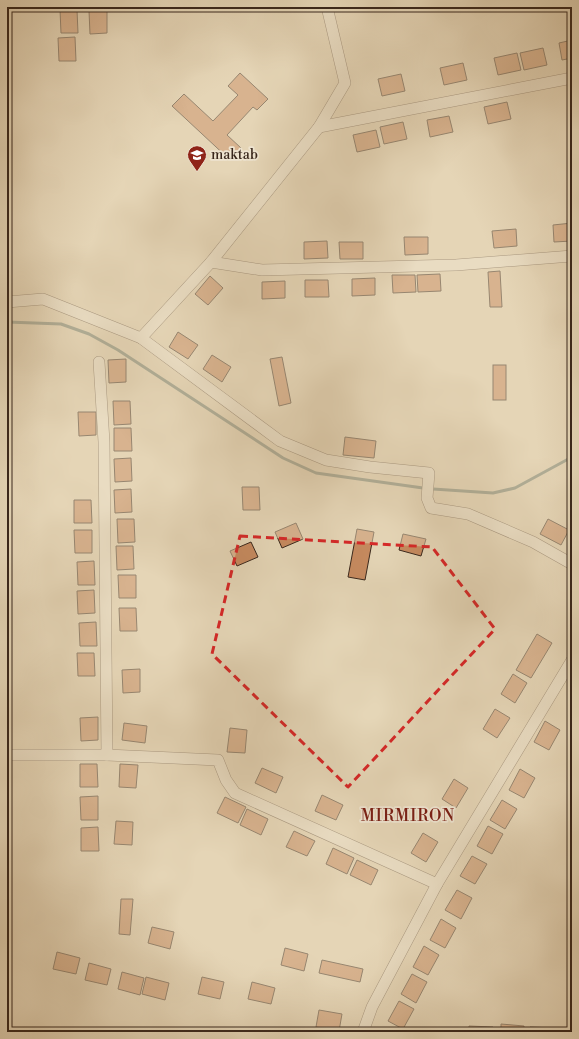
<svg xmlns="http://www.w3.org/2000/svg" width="579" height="1039" viewBox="0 0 579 1039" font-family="'Libre Bodoni',serif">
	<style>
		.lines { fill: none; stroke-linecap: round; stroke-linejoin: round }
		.stream { stroke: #717f72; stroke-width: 3 }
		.building { fill: #c78b60; stroke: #39271c }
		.minor-casing { stroke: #645343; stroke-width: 12 }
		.minor { stroke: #eee4d0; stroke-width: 11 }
		.marked { fill: none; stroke: #d62828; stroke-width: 3; stroke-dasharray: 8 5; stroke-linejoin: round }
		.labels { text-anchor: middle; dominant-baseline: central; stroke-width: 3.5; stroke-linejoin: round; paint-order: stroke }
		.poi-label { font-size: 14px; fill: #39271c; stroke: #eee4d0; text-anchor: start }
		.quarter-label { font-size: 16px; letter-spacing: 1px; fill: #7a1f14; stroke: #eee4d0 }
	</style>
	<rect width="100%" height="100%" fill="#e5d6b7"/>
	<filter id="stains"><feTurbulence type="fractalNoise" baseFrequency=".005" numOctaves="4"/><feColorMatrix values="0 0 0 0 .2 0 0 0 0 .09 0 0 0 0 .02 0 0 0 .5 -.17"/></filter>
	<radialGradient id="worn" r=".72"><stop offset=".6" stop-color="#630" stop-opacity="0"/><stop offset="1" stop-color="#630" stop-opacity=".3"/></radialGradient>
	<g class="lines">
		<!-- stream -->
		<g class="stream">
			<polyline points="7,322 61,324 89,334 118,350 283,458 316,473 423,488"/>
			<polyline points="433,489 493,493 515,488 572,457"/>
		</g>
	</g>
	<!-- building -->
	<g class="building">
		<polygon points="60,10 77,10 78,33 61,33"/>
		<polygon points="107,10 107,33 90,34 89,11"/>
		<polygon points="75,37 76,61 59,61 58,38"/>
		<polygon points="572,40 572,58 562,60 559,43"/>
		<polygon points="543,48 547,65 524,70 520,53"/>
		<polygon points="517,53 521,70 498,75 494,58"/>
		<polygon points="463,63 467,80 444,85 440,68"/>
		<polygon points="240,73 268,99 257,110 253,107 227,135 241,148 230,160 172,106 184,94 213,121 238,95 228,86"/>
		<polygon points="401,74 405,91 382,96 378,79"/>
		<polygon points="507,102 511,119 488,124 484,107"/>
		<polygon points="449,116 453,132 430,137 427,120"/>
		<polygon points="403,122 407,139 384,144 380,127"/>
		<polygon points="376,130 380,147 357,152 353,135"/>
		<polygon points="572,223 572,241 554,242 553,225"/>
		<polygon points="516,229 517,246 494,248 492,231"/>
		<polygon points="404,237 428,237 428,254 405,255"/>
		<polygon points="327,241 328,258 304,259 304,242"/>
		<polygon points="339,242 363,242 363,259 340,259"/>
		<polygon points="500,271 502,307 490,307 488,272"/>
		<polygon points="440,274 441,291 418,292 417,275"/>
		<polygon points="392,275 415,275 416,292 393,293"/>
		<polygon points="210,276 223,288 208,305 195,294"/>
		<polygon points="375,278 375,295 352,296 352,279"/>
		<polygon points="305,280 328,280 329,297 305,297"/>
		<polygon points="285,281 285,298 262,299 262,282"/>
		<polygon points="178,332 198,345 188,359 169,347"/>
		<polygon points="212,355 231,367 222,382 203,369"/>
		<polygon points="282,357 291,403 279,406 270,359"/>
		<polygon points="126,359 126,382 109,383 108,360"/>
		<rect x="493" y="365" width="13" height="35"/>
		<polygon points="113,401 130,401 131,424 114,425"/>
		<polygon points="78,412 96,412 96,435 79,436"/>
		<polygon points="114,428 131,428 132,451 114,451"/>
		<polygon points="345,437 376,441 374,458 343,455"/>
		<polygon points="131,458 132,481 115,482 114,459"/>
		<polygon points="242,487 259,487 260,510 243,510"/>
		<polygon points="131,489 132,512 115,513 114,490"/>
		<polygon points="74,500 91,500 92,523 74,523"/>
		<polygon points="117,519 134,519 135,542 118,543"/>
		<polygon points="548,519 569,530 561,545 540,534"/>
		<polygon points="296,523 303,539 282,548 275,532"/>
		<polygon points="357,529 374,532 365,580 348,577"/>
		<polygon points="74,530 92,530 92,553 75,553"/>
		<polygon points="403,534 426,539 421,556 399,550"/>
		<polygon points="251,542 258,557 237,566 230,551"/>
		<polygon points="116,546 133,546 134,569 117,570"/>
		<polygon points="94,561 95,585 78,585 77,562"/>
		<polygon points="118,575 136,575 136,598 119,598"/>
		<polygon points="94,590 95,613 78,614 77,591"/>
		<polygon points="119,608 136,608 137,631 120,631"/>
		<polygon points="96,622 97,646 80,646 79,623"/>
		<polygon points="537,634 552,643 531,678 516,670"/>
		<polygon points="77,653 94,653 95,676 78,676"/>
		<polygon points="140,669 140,692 123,693 122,670"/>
		<polygon points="513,674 527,683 515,703 501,694"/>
		<polygon points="495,709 510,718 497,738 483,729"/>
		<polygon points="98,717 98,740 81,741 80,718"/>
		<polygon points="545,721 560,730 549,750 534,742"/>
		<polygon points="124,723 147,726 145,743 122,740"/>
		<polygon points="230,728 247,730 245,753 227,752"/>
		<polygon points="80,764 97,764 98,787 80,787"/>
		<polygon points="120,764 138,765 136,788 119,787"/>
		<polygon points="262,768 283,777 276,793 255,783"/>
		<polygon points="520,769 535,778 524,798 509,790"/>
		<polygon points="454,779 468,788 456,808 442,799"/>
		<polygon points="322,795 343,805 336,820 315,811"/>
		<polygon points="98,796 98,820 81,820 80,797"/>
		<polygon points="225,797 246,807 238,823 217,813"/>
		<polygon points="502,800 517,809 505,829 490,820"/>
		<polygon points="247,809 268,819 261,835 240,825"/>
		<polygon points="116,821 133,822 132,845 114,844"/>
		<polygon points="488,826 503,834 492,854 477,846"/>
		<polygon points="98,827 99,851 81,851 81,828"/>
		<polygon points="294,831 315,841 307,856 286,847"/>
		<polygon points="423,833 438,842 426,862 411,853"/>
		<polygon points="333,848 354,858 347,874 326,864"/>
		<polygon points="472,856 487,864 475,884 460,876"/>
		<polygon points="357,860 378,870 371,885 350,875"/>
		<polygon points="457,890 472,898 461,919 445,910"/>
		<polygon points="121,899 133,899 130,935 119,934"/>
		<polygon points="441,919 456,928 445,948 430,940"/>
		<polygon points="152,927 174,932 170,949 148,943"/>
		<polygon points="424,946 439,955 428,975 413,967"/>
		<polygon points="285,948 308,954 304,971 281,965"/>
		<polygon points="57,952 80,958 76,974 53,969"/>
		<polygon points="322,960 363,969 360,982 319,973"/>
		<polygon points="89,963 111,969 107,985 85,980"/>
		<polygon points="122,972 144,978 140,995 118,989"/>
		<polygon points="412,974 427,982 416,1003 401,994"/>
		<polygon points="146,977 169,983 165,1000 142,994"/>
		<polygon points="202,977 224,982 220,999 198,994"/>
		<polygon points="252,982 275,988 271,1004 248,999"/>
		<polygon points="399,1001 414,1009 403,1029 388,1021"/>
		<polygon points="319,1010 342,1014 339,1031 316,1027"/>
		<polygon points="501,1024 524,1026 524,1032 501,1032"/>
		<polygon points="469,1026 493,1027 492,1032 469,1032"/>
		<polygon points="530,1027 554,1028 553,1032 530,1032"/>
		<rect x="559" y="1028" width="13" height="4"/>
	</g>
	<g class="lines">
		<defs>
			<g id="minor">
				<polyline points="319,127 572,78"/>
				<polyline points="211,262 262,270 456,265 572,256"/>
				<polyline points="7,302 43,299 141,338 280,441 326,460 370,467 429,473 427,498 431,508 468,514 533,542 572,564"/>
				<polyline points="141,338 211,262 319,127 345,83 327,7"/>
				<polyline points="99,362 104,442 107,755"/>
				<polyline points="7,755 107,755 218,760 226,780 235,793 437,884"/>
				<polyline points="363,1032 372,1007 437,884 572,660"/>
			</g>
		</defs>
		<!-- minor casing -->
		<use href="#minor" class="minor-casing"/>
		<!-- minor -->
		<use href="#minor" class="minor"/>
	</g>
	<!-- marked area -->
	<path d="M0 0H579V1039H0ZM240,536L432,547L495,629L348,787L212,654Z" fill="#e5d6b7" fill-opacity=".55" fill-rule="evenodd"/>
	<path class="marked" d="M240,536L432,547L495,629L348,787L212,654Z"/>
	<!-- icons -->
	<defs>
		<symbol id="school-pin" viewBox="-11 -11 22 30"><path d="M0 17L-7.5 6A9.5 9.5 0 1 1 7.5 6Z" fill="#8f2418" stroke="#eee4d0"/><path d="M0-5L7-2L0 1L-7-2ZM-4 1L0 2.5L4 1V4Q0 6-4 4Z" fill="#fff"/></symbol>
	</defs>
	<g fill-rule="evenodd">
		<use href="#school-pin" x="186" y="144" width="22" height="30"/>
	</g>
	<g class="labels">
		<!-- poi labels -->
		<g class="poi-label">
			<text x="211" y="155">maktab</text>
		</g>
		<!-- quarter labels -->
		<g class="quarter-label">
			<text x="408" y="816">MIRMIRON</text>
		</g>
	</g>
	<!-- margin -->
	<rect width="579" height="1039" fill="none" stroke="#e5d6b7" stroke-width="24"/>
	<rect x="8" y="8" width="563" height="1023" fill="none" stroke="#39271c" stroke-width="2"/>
	<rect x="12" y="12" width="555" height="1015" fill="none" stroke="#39271c"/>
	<rect width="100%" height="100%" filter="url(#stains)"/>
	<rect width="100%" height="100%" fill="url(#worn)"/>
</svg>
